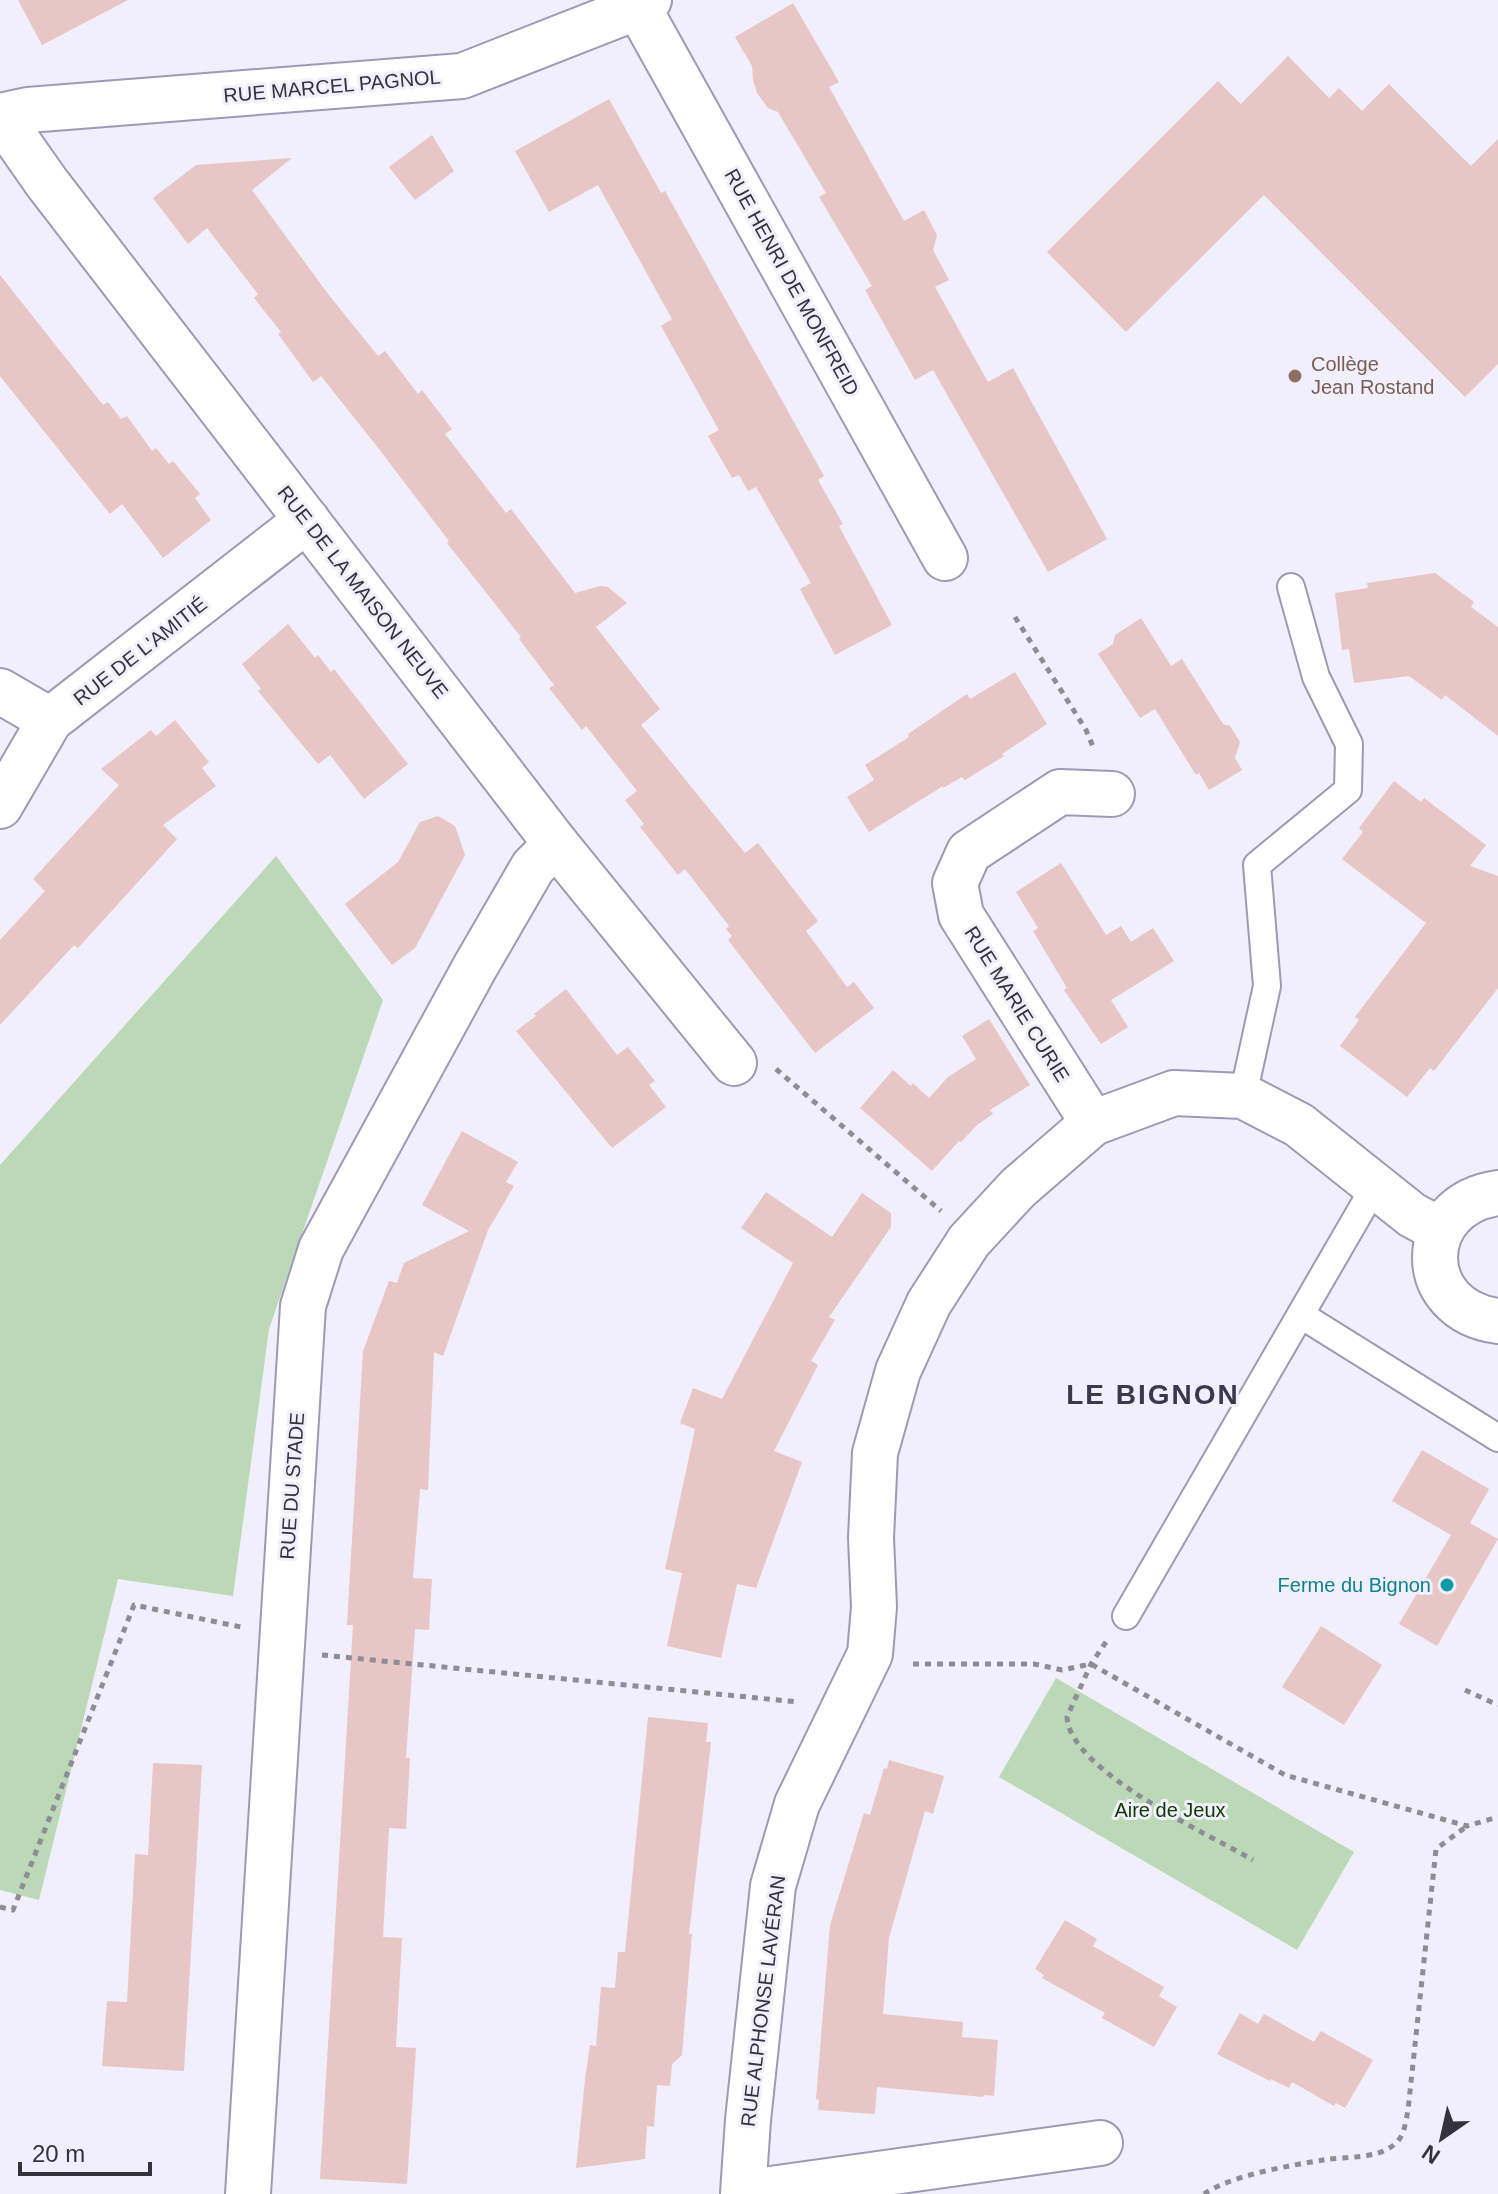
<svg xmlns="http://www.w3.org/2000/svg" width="1498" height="2194" viewBox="0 0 1498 2194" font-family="Helvetica,sans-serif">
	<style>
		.green { fill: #bbd9b6 }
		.building { fill: #e8c6c5 }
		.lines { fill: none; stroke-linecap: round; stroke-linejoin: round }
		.lane-casing { stroke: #9d9ab5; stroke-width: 30 }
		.street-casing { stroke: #9d9ab5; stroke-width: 48 }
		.path { stroke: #8d8c97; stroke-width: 5; stroke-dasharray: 6 6; stroke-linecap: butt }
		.lane { stroke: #fff; stroke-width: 26 }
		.street { stroke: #fff; stroke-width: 44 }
		.education-dot { fill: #8d6e63; stroke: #f0effb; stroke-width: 3 }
		.culture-dot { fill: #0f9aa8; stroke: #f0effb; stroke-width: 3 }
		.labels { text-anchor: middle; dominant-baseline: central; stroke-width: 6; stroke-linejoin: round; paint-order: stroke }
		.street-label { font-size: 20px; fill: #33323d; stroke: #f0effb }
		.education-label { font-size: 20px; fill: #785e54; stroke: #f0effb; text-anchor: start }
		.culture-label { font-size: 20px; fill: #0d838f; stroke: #f0effb; text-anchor: end }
		.park-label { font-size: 20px; fill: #0a3a01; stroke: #f0effb }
		.district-label { font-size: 28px; font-weight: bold; letter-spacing: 2px; fill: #3b384e; stroke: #f0effb }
	</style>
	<rect width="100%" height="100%" fill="#f0effb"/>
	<!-- green -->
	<g class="green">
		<polygon points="276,856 383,1000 269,1329 233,1596 118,1579 39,1900 0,1890 0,1165"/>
		<polygon points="1056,1678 1354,1852 1297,1950 999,1777"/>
	</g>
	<!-- building -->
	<g class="building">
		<polygon points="18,0 128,0 42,45"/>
		<polygon points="793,3 839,82 829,87 904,221 924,210 937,235 933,250 949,280 935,287 988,382 1013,368 1107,539 1048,572 933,370 915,380 865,290 872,286 819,197 826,193 778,112 768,108 757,93 753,80 752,66 735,37"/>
		<polygon points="1288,56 1329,98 1339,88 1362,111 1389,84 1471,166 1498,139 1498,364 1465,397 1264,195 1126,332 1047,252 1218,81 1241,104"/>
		<polygon points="609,99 661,193 665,191 824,476 818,480 843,524 839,526 892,625 835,655 800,589 811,583 756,487 748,491 739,475 732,478 708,436 719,430 661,326 672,319 598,185 549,212 515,151"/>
		<polygon points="432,135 454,171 415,200 389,167"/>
		<polygon points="292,158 252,190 328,294 378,356 385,351 418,394 422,390 452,429 445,434 506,513 511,509 575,593 600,586 608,587 627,603 596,627 660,709 641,725 745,853 758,843 818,921 806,931 847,987 854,982 874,1008 815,1053 728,940 732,936 726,929 729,926 685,869 678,875 640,827 644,824 625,800 637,791 586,726 582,730 549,688 554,685 519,639 521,637 447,543 449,541 379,449 321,376 313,382 278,334 281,332 254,298 258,294 207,228 188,244 153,198 196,165"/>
		<polygon points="0,275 103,405 108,402 121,419 127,416 152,451 156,448 169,464 173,461 200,494 195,498 211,520 163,558 122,504 110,514 0,376"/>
		<polygon points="1435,573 1474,602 1471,607 1498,627 1498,736 1445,695 1442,700 1409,676 1354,683 1349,649 1342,650 1335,593 1368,588 1367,583"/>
		<polygon points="1141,618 1171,666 1182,659 1223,724 1230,726 1240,742 1235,758 1242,770 1209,790 1199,773 1196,775 1155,709 1140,718 1098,654 1113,644 1115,635"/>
		<polygon points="288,624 315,658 318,655 331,672 334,669 408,764 364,799 330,755 318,764 258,691 261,689 242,664"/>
		<polygon points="1015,672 1047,724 1002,754 1004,756 965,780 962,777 943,788 943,786 869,832 847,797 874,780 865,765 909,737 908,734 967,694 970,699"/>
		<polygon points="175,720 209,762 202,768 216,786 163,825 177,839 78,948 74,945 0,1025 0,940 45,891 33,879 119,785 101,769 151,730 156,736"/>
		<polygon points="1394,781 1421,802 1424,798 1486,845 1470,866 1498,876 1498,988 1434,1071 1430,1068 1407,1097 1340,1046 1359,1020 1355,1017 1426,923 1342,859 1363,832 1359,828"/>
		<polygon points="438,816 455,826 465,855 415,948 392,965 345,904 398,862 420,822"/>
		<polygon points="1061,863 1106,935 1121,926 1131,942 1153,928 1174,961 1111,1000 1128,1027 1101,1044 1064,990 1067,988 1033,931 1038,928 1016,892"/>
		<polygon points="566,989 617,1055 628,1047 655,1081 649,1085 666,1107 612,1148 516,1031 536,1016 534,1014"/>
		<polygon points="989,1019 1030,1085 990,1110 993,1114 977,1125 961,1142 959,1141 932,1171 860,1108 893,1070 911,1086 913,1083 929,1098 948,1077 976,1059 962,1036"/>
		<polygon points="462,1131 518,1162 506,1182 514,1186 488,1230 443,1356 434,1352 428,1490 420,1489 413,1578 432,1579 429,1630 415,1629 406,1758 410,1758 406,1829 389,1828 383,1937 402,1938 396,2047 416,2048 407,2184 320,2179 353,1625 347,1625 363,1351 389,1281 397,1283 404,1263 469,1231 422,1205"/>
		<polygon points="766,1192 832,1237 862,1193 891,1213 891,1227 829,1317 835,1320 811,1361 818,1365 774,1451 802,1462 756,1588 737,1584 721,1658 667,1646 682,1573 665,1569 695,1429 680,1423 693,1388 722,1399 793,1263 741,1228"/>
		<polygon points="1422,1450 1489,1489 1470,1523 1498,1539 1437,1646 1399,1624 1451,1535 1392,1501"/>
		<polygon points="1321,1626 1382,1665 1344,1725 1282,1687"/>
		<polygon points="648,1717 708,1723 706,1742 711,1742 689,1934 692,1934 682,2055 672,2064 670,2086 657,2085 654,2127 647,2126 645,2159 576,2168 585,2079 590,2045 596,2046 601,1987 615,1988 618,1952 625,1952"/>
		<polygon points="889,1760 944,1776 933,1814 925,1811 889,1938 883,2014 963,2022 962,2037 998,2040 994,2096 984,2095 983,2097 877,2087 875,2114 818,2110 819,2100 816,2099 830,1925 864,1813 870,1815 884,1768 887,1769"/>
		<polygon points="153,1763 202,1765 184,2071 102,2066 107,2001 127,2002 135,1854 148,1855"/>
		<polygon points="1065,1920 1097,1939 1093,1946 1164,1987 1159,1996 1177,2007 1154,2047 1102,2018 1105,2013 1042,1978 1044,1975 1035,1969"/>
		<polygon points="1240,2013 1258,2024 1264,2014 1314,2042 1321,2031 1373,2060 1345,2108 1336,2103 1334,2106 1292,2082 1289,2088 1271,2079 1270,2081 1217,2054"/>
	</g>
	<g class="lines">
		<defs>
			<g id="lane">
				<polyline points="1243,1096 1267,986 1257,865 1348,790 1349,744 1316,677 1291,587"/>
				<polyline points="1301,1315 1498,1438"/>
				<polyline points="1126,1616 1375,1186"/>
			</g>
			<g id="street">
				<polyline points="638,7 945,558"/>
				<polyline points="0,116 47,183 556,844 734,1063"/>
				<polyline points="0,116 28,110 462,76 638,7 649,0"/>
				<polyline points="0,691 50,720"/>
				<polyline points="0,806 50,720 307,520"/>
				<polyline points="1093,1123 961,915 955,883 969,852 1060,792 1112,794"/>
				<path d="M1498,1193C1414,1205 1414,1310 1498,1321"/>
				<polyline points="1100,2143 743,2193 748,2120 773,1886 797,1804 870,1654 874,1607 871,1538 875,1453 898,1371 929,1303 969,1241 1018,1188 1093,1123 1174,1093 1243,1096 1299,1125 1412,1215 1440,1230"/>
				<polyline points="248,2194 303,1306 321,1249 475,967 533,867 556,844"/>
			</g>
		</defs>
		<!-- lane casing -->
		<use href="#lane" class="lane-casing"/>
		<!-- street casing -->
		<use href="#street" class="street-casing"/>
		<!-- path -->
		<g class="path">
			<polyline points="1015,617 1086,730 1094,749"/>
			<polyline points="776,1069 941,1211"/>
			<path d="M1106,1642L1091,1664L1067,1717C1070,1771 1208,1834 1253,1860"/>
			<polyline points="322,1655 798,1702"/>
			<polyline points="913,1664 1034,1664 1062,1670 1091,1664 1285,1775 1467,1826 1498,1817"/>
			<polyline points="1465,1690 1498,1705"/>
			<polyline points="0,1907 13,1910 134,1605 241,1627"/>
			<path d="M1204,2194C1232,2175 1288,2166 1323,2160C1346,2156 1376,2160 1395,2144C1404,2137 1406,2121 1408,2110L1436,1849L1467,1826"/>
		</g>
		<!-- lane -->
		<use href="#lane" class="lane"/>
		<!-- street -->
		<use href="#street" class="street"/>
	</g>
	<!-- markers -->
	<circle class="education-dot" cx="1295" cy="376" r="8"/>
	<circle class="culture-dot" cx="1447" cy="1585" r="8"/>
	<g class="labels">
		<!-- street labels -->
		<g class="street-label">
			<text transform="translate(332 86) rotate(-5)">RUE MARCEL PAGNOL</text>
			<text transform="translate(792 282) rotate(61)">RUE HENRI DE MONFREID</text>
			<text transform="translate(363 592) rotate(52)">RUE DE LA MAISON NEUVE</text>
			<text transform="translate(140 651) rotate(-38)">RUE DE L'AMITIÉ</text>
			<text transform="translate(1017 1004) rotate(58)">RUE MARIE CURIE</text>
			<text transform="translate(292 1486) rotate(-86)">RUE DU STADE</text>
			<text transform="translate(763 2001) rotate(-83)">RUE ALPHONSE LAVÉRAN</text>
		</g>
		<!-- education labels -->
		<g class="education-label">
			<text x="1311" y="364">Collège<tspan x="1311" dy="23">Jean Rostand</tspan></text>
		</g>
		<!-- culture labels -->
		<g class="culture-label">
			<text x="1431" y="1585">Ferme du Bignon</text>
		</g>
		<!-- park labels -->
		<g class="park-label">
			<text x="1170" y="1810">Aire de Jeux</text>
		</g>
		<!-- district labels -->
		<g class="district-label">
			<text x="1153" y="1394">LE BIGNON</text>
		</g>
	</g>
	<!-- north arrow -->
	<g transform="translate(1442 2138) rotate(214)" stroke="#f0effb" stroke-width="6" paint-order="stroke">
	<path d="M0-6L14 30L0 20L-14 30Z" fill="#33323d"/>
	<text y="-12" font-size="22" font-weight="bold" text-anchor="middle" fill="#33323d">N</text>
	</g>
	<!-- scale -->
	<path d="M20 2162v12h130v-12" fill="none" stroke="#33323d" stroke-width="4"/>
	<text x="32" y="2162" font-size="24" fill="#33323d" stroke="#f0effb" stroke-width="6" paint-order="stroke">20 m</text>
</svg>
